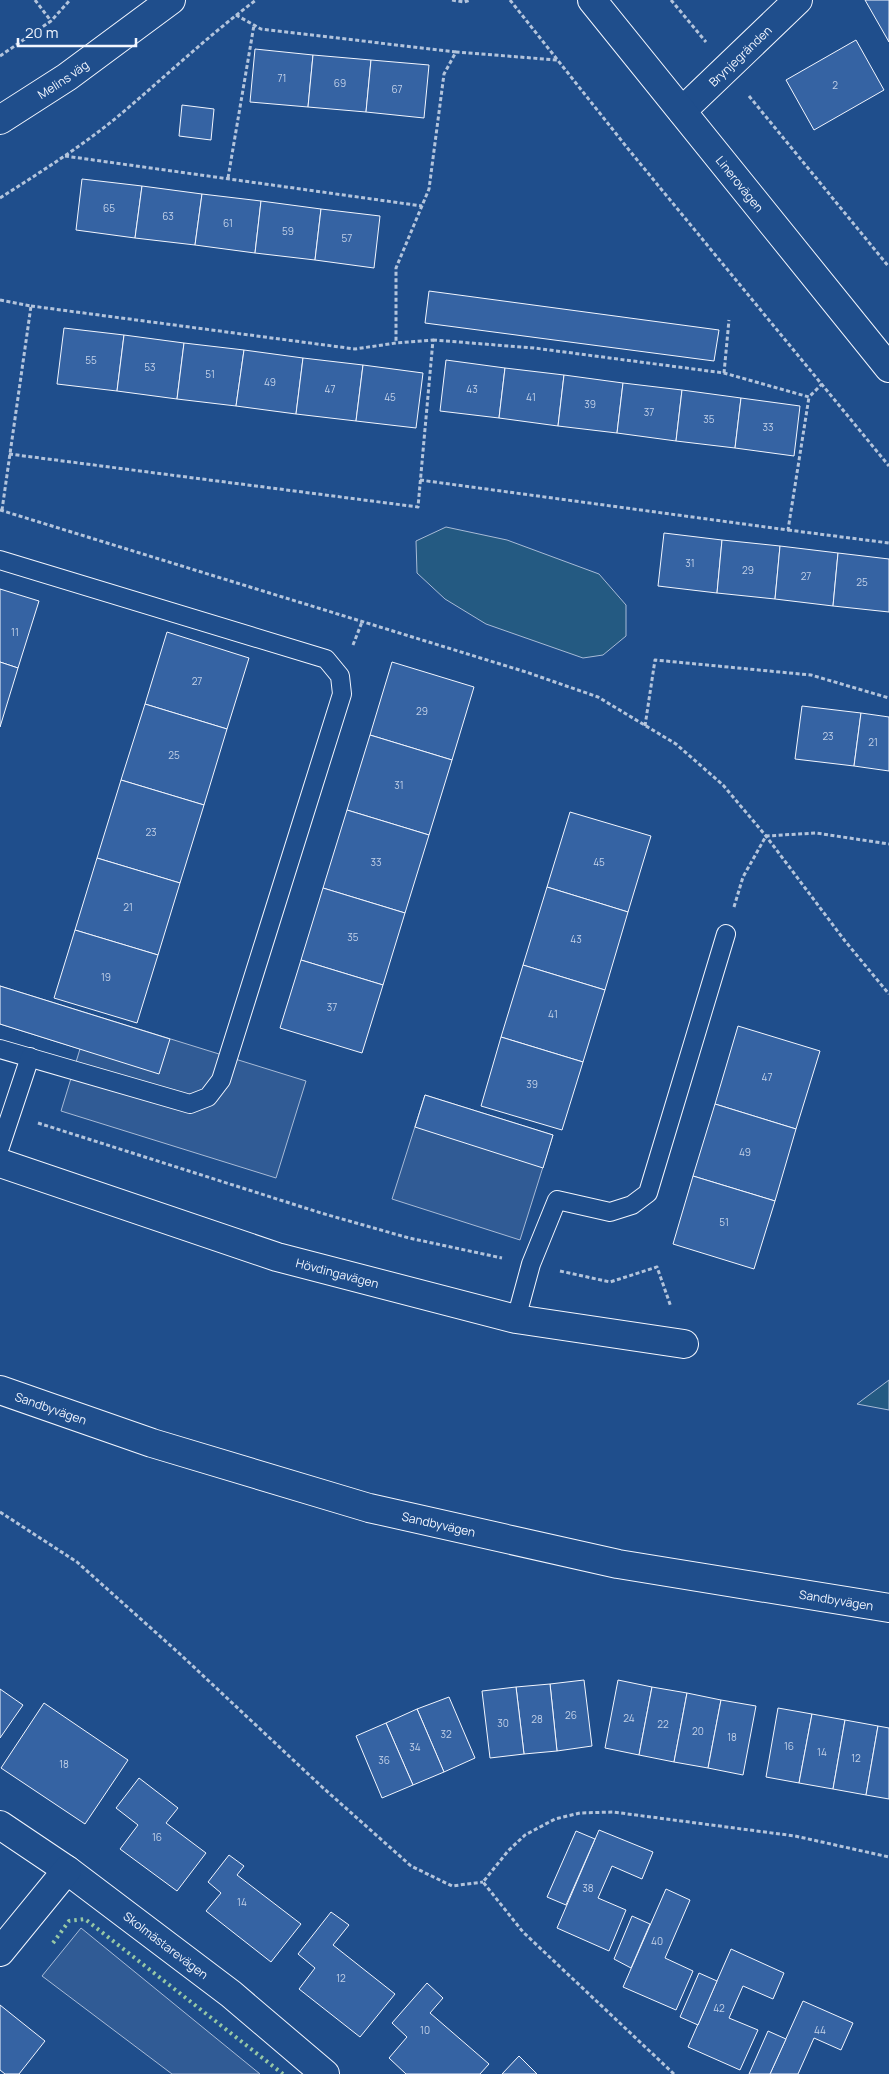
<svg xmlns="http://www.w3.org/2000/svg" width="889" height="2074" viewBox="0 0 889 2074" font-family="Manrope,sans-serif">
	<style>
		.green { fill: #245a82; stroke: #a8bbd7 }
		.parking { fill: #305b95; stroke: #a8bbd7 }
		.building { fill: #3563a3; stroke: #f2f6ff }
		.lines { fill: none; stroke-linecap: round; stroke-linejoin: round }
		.service-casing { stroke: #f2f6ff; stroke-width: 20 }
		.minor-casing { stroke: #f2f6ff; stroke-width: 30 }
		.tertiary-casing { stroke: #f2f6ff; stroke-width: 30 }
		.secondary-casing { stroke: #f2f6ff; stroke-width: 30 }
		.path { stroke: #b3c4dc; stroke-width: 3; stroke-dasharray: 4 2.5; stroke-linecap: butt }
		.service { stroke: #1f4e8c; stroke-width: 18 }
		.minor { stroke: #1f4e8c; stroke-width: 28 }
		.tertiary { stroke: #1f4e8c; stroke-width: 28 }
		.secondary { stroke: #1f4e8c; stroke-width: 28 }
		.hedge { stroke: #97c8a6; stroke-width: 4; stroke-dasharray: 2.5 4; stroke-linecap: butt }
		.labels { text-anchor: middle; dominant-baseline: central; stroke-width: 4; stroke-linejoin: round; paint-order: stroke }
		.number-label { font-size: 10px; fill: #c3d1e8 }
		.street-label { font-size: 12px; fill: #f2f6ff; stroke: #1f4e8c }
	</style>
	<rect width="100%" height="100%" fill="#1f4e8c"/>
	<!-- green -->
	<g class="green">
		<polygon points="446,527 507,540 599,574 626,605 626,636 603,655 583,658 486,624 445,599 417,573 416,541"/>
		<polygon points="889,1380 889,1410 857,1404"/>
	</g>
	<!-- parking -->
	<g class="parking">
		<polygon points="0,986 306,1081 276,1178 61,1111 80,1049 0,1024"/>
		<polygon points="425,1095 553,1135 520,1240 392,1199"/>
		<polygon points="81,1928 260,2074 172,2074 42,1976"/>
	</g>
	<!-- building -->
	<g class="building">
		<polygon points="865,0 889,0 889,42"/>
		<polygon points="856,40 884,90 814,130 786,80"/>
		<polygon points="255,49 313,55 308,107 250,102"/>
		<polygon points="313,55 371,60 366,112 308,107"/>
		<polygon points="371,60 429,65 424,118 366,112"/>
		<polygon points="182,105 214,109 211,140 179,136"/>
		<polygon points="82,179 142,186 135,238 76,230"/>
		<polygon points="142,186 202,194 195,245 135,238"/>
		<polygon points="202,194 261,201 255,253 195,245"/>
		<polygon points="261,201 321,209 315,260 255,253"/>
		<polygon points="321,209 380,216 374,268 315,260"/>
		<polygon points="429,291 719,330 714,361 425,323"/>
		<polygon points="64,328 124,335 117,391 57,384"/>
		<polygon points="124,335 184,343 177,399 117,391"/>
		<polygon points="184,343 244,350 236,406 177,399"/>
		<polygon points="244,350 303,358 296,414 236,406"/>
		<polygon points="303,358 363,365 356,421 296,414"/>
		<polygon points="446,360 505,368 499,418 440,411"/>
		<polygon points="363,365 423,373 416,428 356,421"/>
		<polygon points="505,368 564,375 558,426 499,418"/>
		<polygon points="564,375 623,383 617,433 558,426"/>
		<polygon points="623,383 682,390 676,441 617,433"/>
		<polygon points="682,390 741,398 735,448 676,441"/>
		<polygon points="741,398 800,406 794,456 735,448"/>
		<polygon points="664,533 722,540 717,593 658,586"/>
		<polygon points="722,540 780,546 775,599 717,593"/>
		<polygon points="780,546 838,553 833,606 775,599"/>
		<polygon points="838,553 889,559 889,612 833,606"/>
		<polygon points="0,589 39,601 18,668 0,662"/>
		<polygon points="167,632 249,658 227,729 145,704"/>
		<polygon points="0,662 18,668 0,727"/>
		<polygon points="392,662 474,687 452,760 370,735"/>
		<polygon points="145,704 227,729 204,805 121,780"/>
		<polygon points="802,706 861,713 854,766 795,759"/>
		<polygon points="861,713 889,717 889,771 854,766"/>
		<polygon points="370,735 452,760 429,835 347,810"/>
		<polygon points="121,780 204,805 180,883 97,858"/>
		<polygon points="347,810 429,835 405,913 323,888"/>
		<polygon points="570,812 651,836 628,912 547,887"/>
		<polygon points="97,858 180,883 158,955 75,930"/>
		<polygon points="547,887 628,912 605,990 523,965"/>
		<polygon points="323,888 405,913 383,985 301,960"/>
		<polygon points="75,930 158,955 137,1023 54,998"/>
		<polygon points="301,960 383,985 362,1053 280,1028"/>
		<polygon points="523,965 605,990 583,1062 501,1037"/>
		<polygon points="0,986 170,1039 159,1074 0,1024"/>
		<polygon points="738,1026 820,1051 796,1129 715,1104"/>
		<polygon points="501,1037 583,1062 562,1130 481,1106"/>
		<polygon points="425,1095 553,1135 543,1168 415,1127"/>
		<polygon points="715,1104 796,1129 775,1201 693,1176"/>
		<polygon points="693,1176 775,1201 754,1269 673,1244"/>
		<polygon points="584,1680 592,1746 557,1751 550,1684"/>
		<polygon points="618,1680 652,1687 639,1755 605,1748"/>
		<polygon points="550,1684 557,1751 524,1754 516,1687"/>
		<polygon points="516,1687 524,1754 490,1758 482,1691"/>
		<polygon points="652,1687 687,1693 674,1762 639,1755"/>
		<polygon points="0,1689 23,1705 0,1738"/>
		<polygon points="687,1693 721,1700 708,1768 674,1762"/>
		<polygon points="449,1697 475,1758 444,1772 417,1709"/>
		<polygon points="721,1700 756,1706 743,1775 708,1768"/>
		<polygon points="44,1703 128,1760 85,1824 1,1768"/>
		<polygon points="778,1708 812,1714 799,1783 766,1777"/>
		<polygon points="417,1709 444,1772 413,1785 386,1723"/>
		<polygon points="812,1714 845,1720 833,1789 799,1783"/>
		<polygon points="845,1720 878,1726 866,1795 833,1789"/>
		<polygon points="386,1723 413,1785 382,1798 356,1736"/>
		<polygon points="878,1726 889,1728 889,1799 866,1795"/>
		<polygon points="139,1778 178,1808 166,1823 206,1853 177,1891 120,1849 138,1825 116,1808"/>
		<polygon points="599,1830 653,1852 642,1879 612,1866 598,1898 626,1910 609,1951 557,1928"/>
		<polygon points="576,1831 595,1839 566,1905 547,1897"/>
		<polygon points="229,1855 244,1866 237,1875 301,1924 271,1962 206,1911 221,1893 208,1882"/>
		<polygon points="666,1889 690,1900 665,1958 693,1971 676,2010 623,1987"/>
		<polygon points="331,1912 349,1925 333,1945 395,1994 360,2037 299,1989 315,1968 298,1954"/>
		<polygon points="632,1916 650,1924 631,1968 614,1959"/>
		<polygon points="731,1949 784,1973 773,1999 743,1986 729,2018 758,2030 740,2070 688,2047"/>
		<polygon points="699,1973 717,1981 698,2025 680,2017"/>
		<polygon points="427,1983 443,1998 430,2013 489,2064 480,2074 406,2074 389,2058 407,2037 392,2023"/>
		<polygon points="803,2001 853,2023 841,2050 814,2038 798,2074 770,2074"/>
		<polygon points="0,2005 45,2041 19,2074 5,2074 0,2070"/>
		<polygon points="768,2031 786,2039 770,2074 749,2074"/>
		<polygon points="519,2056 537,2074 502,2074"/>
	</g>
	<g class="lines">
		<defs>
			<g id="service">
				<polyline points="0,560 326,659 340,676 342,694 221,1080 208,1097 190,1104 0,1049"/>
				<polyline points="0,1147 30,1057"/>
				<polyline points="516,1319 531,1264 557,1200 610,1212 632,1205 648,1193 726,934"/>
			</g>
			<g id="minor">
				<path id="s1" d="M682,111L798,0"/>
				<path id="s2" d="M0,120L67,77L171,0"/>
				<path id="s3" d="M0,1163L277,1257L516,1319L684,1344"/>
				<path id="s4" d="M0,1825L67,1870L231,1994L325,2074"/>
				<polyline points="0,1952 67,1870"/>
			</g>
			<g id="tertiary">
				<path id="s5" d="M592,0L889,368"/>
			</g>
			<g id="secondary">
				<path id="s6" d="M0,1390L152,1443L369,1508L618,1564L889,1608"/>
			</g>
		</defs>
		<!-- service casing -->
		<use href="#service" class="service-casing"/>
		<!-- minor casing -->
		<use href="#minor" class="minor-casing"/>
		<!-- tertiary casing -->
		<use href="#tertiary" class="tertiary-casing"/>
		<!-- secondary casing -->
		<use href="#secondary" class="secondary-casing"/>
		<!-- path -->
		<g class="path">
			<polyline points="35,0 51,21"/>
			<polyline points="452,0 464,2 470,0"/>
			<polyline points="510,0 629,150 889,466"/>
			<polyline points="671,0 706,42"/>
			<polyline points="236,15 261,29 456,52"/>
			<polyline points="0,56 51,21 70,0"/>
			<polyline points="749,96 889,267"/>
			<polyline points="65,156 422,206"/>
			<polyline points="228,178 254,25"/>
			<path d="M0,198C42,171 84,145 122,113C167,75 209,35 256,0"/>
			<polyline points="0,300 31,306 2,510"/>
			<polyline points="31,306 355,349 396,343 396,268 429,189 444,74 456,52 557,60"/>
			<polyline points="433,340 534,348 724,373 809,397 822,384"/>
			<polyline points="724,373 729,320"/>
			<polyline points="9,454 418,507 433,340 396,343"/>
			<polyline points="420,480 788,530 809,397"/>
			<polyline points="0,510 526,672 598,697 676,744 723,785 766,836 845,941 889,994"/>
			<polyline points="788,530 889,543"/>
			<polyline points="353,645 362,622"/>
			<polyline points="645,726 655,660 811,675 889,698"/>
			<polyline points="734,907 743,877 766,836 816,833 889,844"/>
			<polyline points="38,1123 321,1213 409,1238 502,1258"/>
			<polyline points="560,1271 610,1282 657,1267 671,1307"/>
			<polyline points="0,1512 77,1562 181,1655 321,1786 411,1866 452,1886 483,1882"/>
			<polyline points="674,2074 523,1932 483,1882 508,1851 525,1835 555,1819 580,1813 613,1812 795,1836 889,1857"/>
		</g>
		<!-- service -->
		<use href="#service" class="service"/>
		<!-- minor -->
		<use href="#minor" class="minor"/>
		<!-- tertiary -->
		<use href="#tertiary" class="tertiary"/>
		<!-- secondary -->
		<use href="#secondary" class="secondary"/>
		<!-- hedge -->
		<polyline class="hedge" points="53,1943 69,1921 85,1919 283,2074"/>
	</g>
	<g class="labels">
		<!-- number labels -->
		<g class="number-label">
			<text x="282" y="78">71</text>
			<text x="340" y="83">69</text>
			<text x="835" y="85">2</text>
			<text x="397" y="89">67</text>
			<text x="109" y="208">65</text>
			<text x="168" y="216">63</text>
			<text x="228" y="223">61</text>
			<text x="288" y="231">59</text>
			<text x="347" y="238">57</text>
			<text x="91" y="360">55</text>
			<text x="150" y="367">53</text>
			<text x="210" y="374">51</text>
			<text x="270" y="382">49</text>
			<text x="330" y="389">47</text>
			<text x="472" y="389">43</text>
			<text x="390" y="397">45</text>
			<text x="531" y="397">41</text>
			<text x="590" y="404">39</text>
			<text x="649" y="412">37</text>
			<text x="709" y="419">35</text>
			<text x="768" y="427">33</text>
			<text x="690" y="563">31</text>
			<text x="748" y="570">29</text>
			<text x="806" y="576">27</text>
			<text x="862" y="582">25</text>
			<text x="15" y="632">11</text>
			<text x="197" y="681">27</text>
			<text x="422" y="711">29</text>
			<text x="828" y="736">23</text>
			<text x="873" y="742">21</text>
			<text x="174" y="755">25</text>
			<text x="399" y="785">31</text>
			<text x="151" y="832">23</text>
			<text x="376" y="862">33</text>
			<text x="599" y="862">45</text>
			<text x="128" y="907">21</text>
			<text x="353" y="937">35</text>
			<text x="576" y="939">43</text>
			<text x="106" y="977">19</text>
			<text x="332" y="1007">37</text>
			<text x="553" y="1014">41</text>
			<text x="767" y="1077">47</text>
			<text x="532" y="1084">39</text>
			<text x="745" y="1152">49</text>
			<text x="724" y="1222">51</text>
			<text x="571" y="1715">26</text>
			<text x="629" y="1718">24</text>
			<text x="537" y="1719">28</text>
			<text x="503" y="1723">30</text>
			<text x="663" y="1724">22</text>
			<text x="698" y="1731">20</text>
			<text x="446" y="1734">32</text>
			<text x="732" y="1737">18</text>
			<text x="789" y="1746">16</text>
			<text x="415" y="1747">34</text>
			<text x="822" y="1752">14</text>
			<text x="856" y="1758">12</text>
			<text x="384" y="1760">36</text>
			<text x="64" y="1764">18</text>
			<text x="157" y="1837">16</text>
			<text x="588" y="1888">38</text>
			<text x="242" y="1902">14</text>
			<text x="657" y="1941">40</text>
			<text x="341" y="1978">12</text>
			<text x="719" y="2008">42</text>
			<text x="425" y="2030">10</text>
			<text x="820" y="2030">44</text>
		</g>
		<!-- street labels -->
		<g class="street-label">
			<text stroke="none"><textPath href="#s1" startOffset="80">Brynjegränden</textPath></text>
			<text stroke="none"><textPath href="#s2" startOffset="75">Melins väg</textPath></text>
			<text stroke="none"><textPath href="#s5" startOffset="236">Linerovägen</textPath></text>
			<text stroke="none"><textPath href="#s3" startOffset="355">Hövdingavägen</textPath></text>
			<text stroke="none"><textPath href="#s6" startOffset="54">Sandbyvägen</textPath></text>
			<text stroke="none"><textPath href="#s6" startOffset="459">Sandbyvägen</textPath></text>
			<text stroke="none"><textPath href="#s6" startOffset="864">Sandbyvägen</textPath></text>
			<text stroke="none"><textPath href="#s4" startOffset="205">Skolmästarevägen</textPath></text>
		</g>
	</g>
	<!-- scale -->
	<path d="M18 38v8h118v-8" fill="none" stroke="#f2f6ff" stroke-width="2.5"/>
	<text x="25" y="38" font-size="15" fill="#f2f6ff" stroke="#1f4e8c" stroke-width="4" paint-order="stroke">20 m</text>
</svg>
